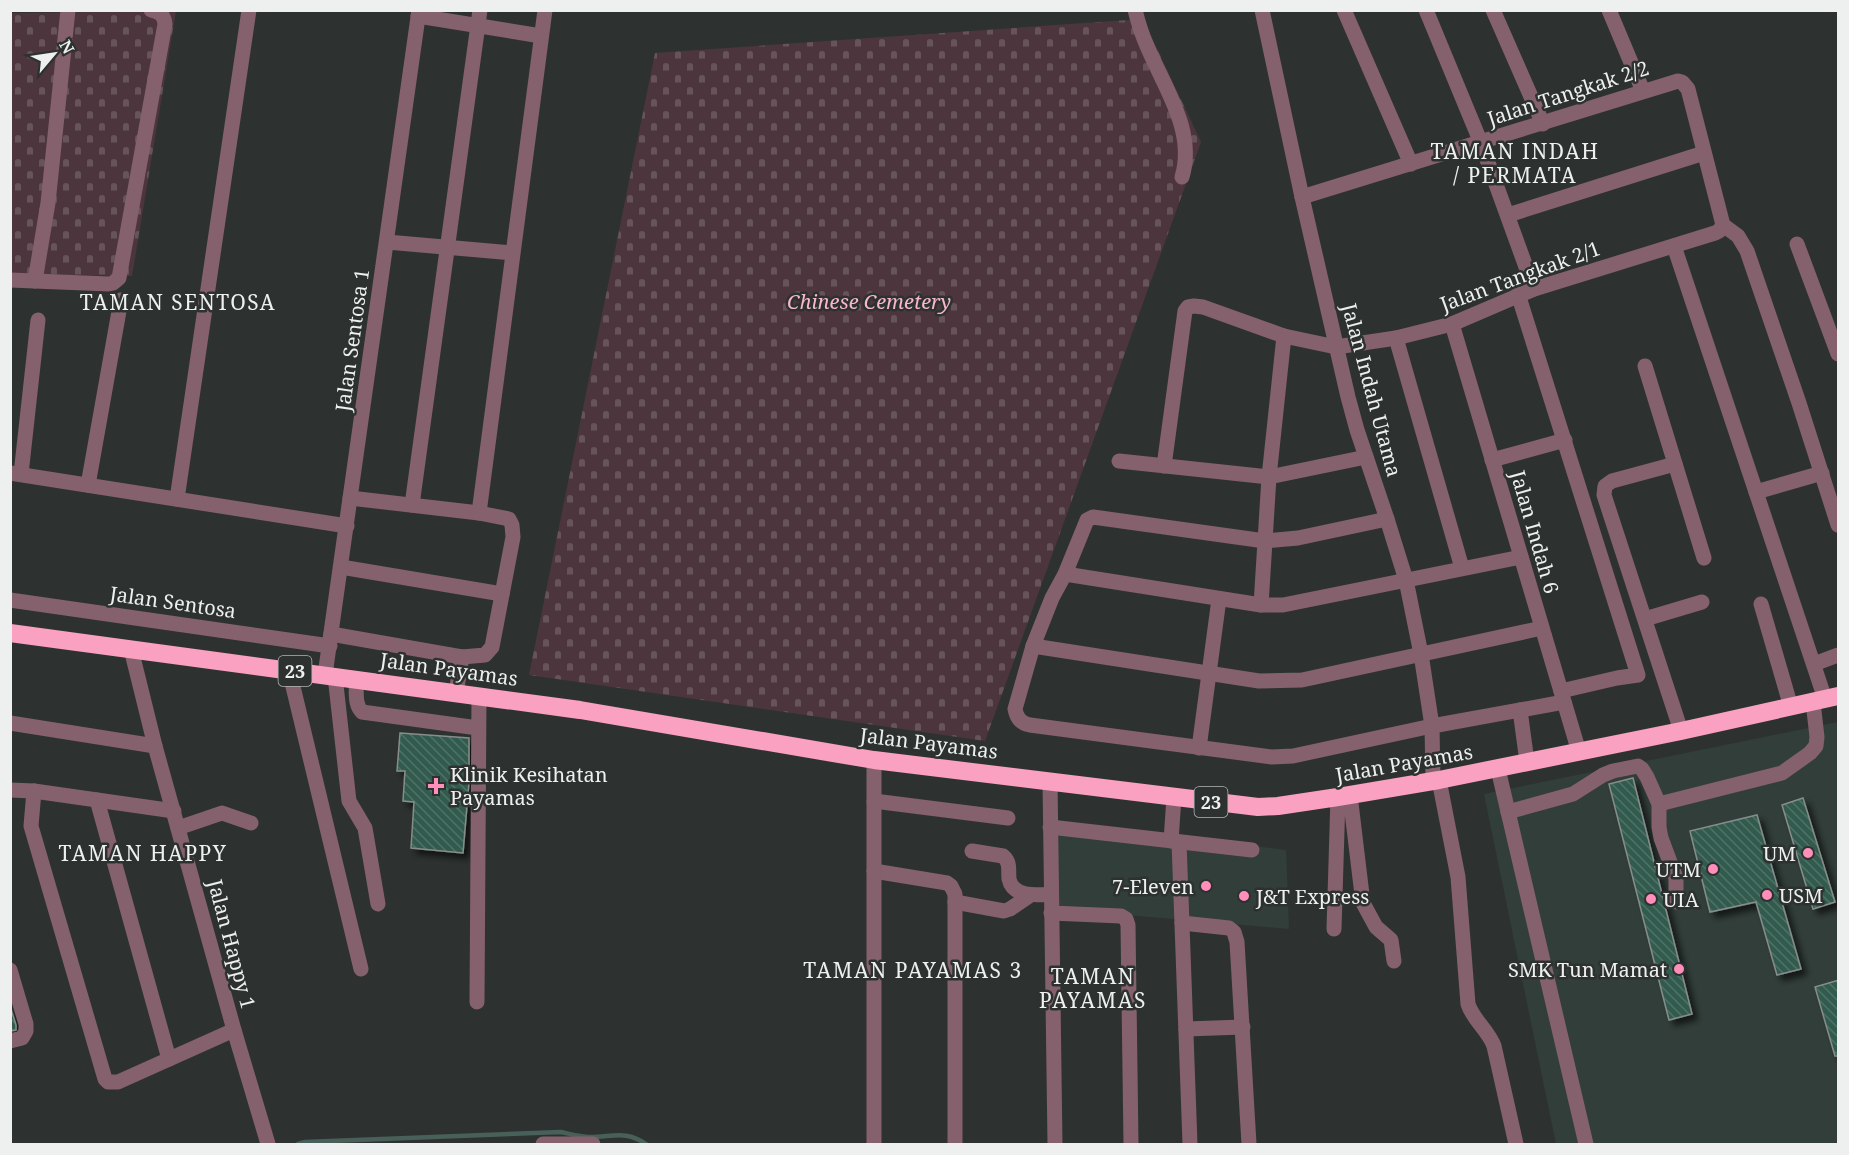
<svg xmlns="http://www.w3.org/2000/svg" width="1849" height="1155" viewBox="0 0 1849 1155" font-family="'Noto Serif',serif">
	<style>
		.built { fill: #323e39 }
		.cemetery { fill: url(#cemetery-stones) }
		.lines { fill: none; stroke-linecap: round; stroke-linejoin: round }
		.stream { stroke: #486059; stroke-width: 4.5 }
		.building { fill: url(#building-back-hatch); stroke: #878d8b; stroke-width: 1.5; filter: url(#shadow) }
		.minor { stroke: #85616d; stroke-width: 15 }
		.highway { stroke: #faa0c1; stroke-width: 18 }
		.poi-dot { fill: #ff8eba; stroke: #2d3230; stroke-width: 2 }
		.labels { text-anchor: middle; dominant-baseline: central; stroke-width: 5; stroke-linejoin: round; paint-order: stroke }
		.shield { fill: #2d3230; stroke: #b3b7b6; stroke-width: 1.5 }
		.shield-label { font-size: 18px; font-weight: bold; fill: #edf0ef }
		.street-label { font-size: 20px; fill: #edf0ef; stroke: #2d3230 }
		.park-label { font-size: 20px; font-style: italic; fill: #fab6ce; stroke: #2d3230 }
		.poi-label { font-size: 20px; fill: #edf0ef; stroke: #2d3230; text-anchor: start }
		.neighbourhood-label { font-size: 21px; letter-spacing: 1.5px; fill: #edf0ef; stroke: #2d3230 }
	</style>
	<defs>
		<pattern id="cemetery-stones" width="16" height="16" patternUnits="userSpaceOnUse" patternTransform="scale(1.5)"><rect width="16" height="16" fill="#4d353e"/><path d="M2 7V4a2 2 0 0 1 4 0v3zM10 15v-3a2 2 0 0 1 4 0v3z" fill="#67535a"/></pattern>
		<pattern id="building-back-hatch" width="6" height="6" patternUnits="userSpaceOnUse" patternTransform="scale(1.5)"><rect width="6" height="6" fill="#305a4d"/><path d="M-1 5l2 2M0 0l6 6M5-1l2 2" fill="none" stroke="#4e7267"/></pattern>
		<filter id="shadow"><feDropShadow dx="5.5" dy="5.5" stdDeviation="3" flood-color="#0009"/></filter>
	</defs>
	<rect width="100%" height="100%" fill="#2d3230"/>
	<!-- built -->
	<g class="built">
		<polygon points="1838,722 1838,1144 1556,1144 1484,794"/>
		<polygon points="1056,821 1286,850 1289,929 1056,909"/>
	</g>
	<!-- cemetery -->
	<g class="cemetery">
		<polygon points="176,11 132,276 11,274 11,13"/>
		<polygon points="1143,19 1201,142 985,741 529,675 655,53"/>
	</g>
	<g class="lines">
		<!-- stream -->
		<path class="stream" d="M298,1144L305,1142L561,1132C570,1134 581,1137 590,1137C613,1137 626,1130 646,1144"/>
	</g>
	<!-- building -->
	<g class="building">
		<polygon points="400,733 469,738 469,782 463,853 411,848 414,802 403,801 405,771 397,771"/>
		<polygon points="1633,778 1692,1014 1669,1020 1609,784"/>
		<polygon points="1803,798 1835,902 1813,909 1782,805"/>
		<polygon points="1757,815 1801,969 1777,975 1756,902 1710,912 1690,831"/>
		<polygon points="1839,980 1839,1056 1835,1056 1815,987"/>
		<polygon points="10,1006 16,1025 16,1030 10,1031"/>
	</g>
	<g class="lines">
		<!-- minor -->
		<g class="minor">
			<path d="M1135,10C1138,22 1142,35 1147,46C1164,87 1196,131 1182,177"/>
			<polyline points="1262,10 1302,197 1348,397 1357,430 1387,519 1406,580 1421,654 1432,726 1433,780"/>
			<polyline points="1344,10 1411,164"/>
			<polyline points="1426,10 1481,143 1534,289"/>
			<polyline points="1493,10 1543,124"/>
			<polyline points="1609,10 1643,91"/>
			<polyline points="418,16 541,36"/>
			<polyline points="1508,215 1704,153"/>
			<polyline points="1723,225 1738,236 1747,251 1799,403 1838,525"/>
			<polyline points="387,242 512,253"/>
			<polyline points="1797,244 1838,354"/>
			<polyline points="1674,246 1825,699"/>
			<path d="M10,280L109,284L113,283L119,278L165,24C164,15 160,12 151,10"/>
			<polyline points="35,281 48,203 68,10"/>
			<polyline points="1518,294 1638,675 1617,678 1561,691"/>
			<polyline points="1452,324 1579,752"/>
			<polyline points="1396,338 1462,568"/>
			<polyline points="1645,366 1704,558"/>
			<polyline points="1492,460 1565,440"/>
			<polyline points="1119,461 1269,477 1366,457"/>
			<polyline points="1675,464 1612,481 1605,486 1604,495 1681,731"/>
			<polyline points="1164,466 1185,311 1188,307 1194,306 1203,307 1284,336 1336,347 1396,338 1452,324 1534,289 1715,233 1719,231 1723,225 1688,89 1682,82 1678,81 1302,197"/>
			<polyline points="10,473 347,526"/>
			<polyline points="21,474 38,320"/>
			<polyline points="88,485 121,300"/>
			<polyline points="1756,492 1822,473"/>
			<polyline points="350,498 479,513 509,519 512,525 513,537 492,647 485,655 462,657"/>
			<polyline points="177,499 249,10"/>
			<polyline points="412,505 480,10"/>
			<polyline points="479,513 545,10"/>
			<path d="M1387,519L1298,538L1265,541L1093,517L1087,520L1065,574L1052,598L1033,646L1015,709C1017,719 1021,723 1030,725L1272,757L1293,756L1432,726L1564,702"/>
			<polyline points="341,567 502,594"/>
			<polyline points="1065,574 1261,605 1283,605 1521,557"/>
			<polyline points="10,600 330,646"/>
			<polyline points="1761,604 1791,707"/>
			<polyline points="1261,605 1269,477 1284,336"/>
			<polyline points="1645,619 1702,602"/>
			<polyline points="331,634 462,657 456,693"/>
			<polyline points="1033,646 1259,681 1302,680 1542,628"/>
			<polyline points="131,649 155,746 234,1030 268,1144"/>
			<polyline points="1814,664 1838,655"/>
			<polyline points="289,670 361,969"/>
			<polyline points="325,675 419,10"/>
			<polyline points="335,676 349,801 365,828 378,904"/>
			<path d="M356,680C357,691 354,704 362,712L478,728"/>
			<polyline points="1520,710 1527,762"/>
			<polyline points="10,723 155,746"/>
			<polyline points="1199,748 1219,599"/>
			<polyline points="1498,769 1586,1144"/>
			<path d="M1439,780L1458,877L1468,1004C1473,1020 1488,1030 1494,1046L1516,1144"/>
			<polyline points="1050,781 1055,1144"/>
			<polyline points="10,790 34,791 174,811"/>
			<polyline points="34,791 31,826 105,1079 108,1082 118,1082 234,1030"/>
			<polyline points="1350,795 1363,903 1376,927 1391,940 1394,961"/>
			<polyline points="97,800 169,1059"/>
			<polyline points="874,801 1008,818"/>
			<polyline points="1659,804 1782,773 1810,753 1816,746 1817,737 1813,702"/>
			<polyline points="1508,812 1573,794 1603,775 1613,771 1638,766 1642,769 1647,777 1659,804 1659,827 1661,838 1676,878 1676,902"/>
			<polyline points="1050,827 1252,850"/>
			<polyline points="178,828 222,813 251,823"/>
			<polyline points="1171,841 1174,797"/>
			<polyline points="1179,842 1190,1144"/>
			<path d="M972,851L1003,856C1011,863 1008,870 1009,879C1013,898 1038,895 1051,894"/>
			<polyline points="874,871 947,883 951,886 955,894 955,1144"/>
			<polyline points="955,902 1004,911 1010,909 1029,896"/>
			<polyline points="1051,913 1121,916 1126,919 1128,925 1131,1144"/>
			<polyline points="1182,923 1229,928 1234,932 1237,942 1249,1144"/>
			<polyline points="1334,929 1338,797"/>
			<polyline points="10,970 26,1024 26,1031 22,1038 10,1041"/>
			<polyline points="477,1002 479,696"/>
			<polyline points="1186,1029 1243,1027"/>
			<polyline points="543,1144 593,1144"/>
			<polyline points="874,1144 874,760"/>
		</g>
		<!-- highway -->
		<polyline class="highway" points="10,633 580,710 874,760 1258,807 1278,806 1338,797 1439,780 1681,731 1838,696"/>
	</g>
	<!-- markers -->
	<g class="poi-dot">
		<path d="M433 777h6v6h6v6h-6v6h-6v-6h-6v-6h6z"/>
		<circle cx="1808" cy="853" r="6"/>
		<circle cx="1713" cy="869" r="6"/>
		<circle cx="1206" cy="886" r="6"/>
		<circle cx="1767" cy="895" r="6"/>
		<circle cx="1244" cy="896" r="6"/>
		<circle cx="1651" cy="899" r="6"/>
		<circle cx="1679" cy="969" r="6"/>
	</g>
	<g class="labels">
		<!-- shield labels -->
		<g class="shield">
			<rect x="278.5" y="656" width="33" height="30" rx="4.5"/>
			<rect x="1194.5" y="787" width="33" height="30" rx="4.5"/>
		</g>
		<g class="shield-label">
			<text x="295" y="671">23</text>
			<text x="1211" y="802">23</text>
		</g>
		<!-- street labels -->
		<g class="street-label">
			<text transform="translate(1568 93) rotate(-18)">Jalan Tangkak 2/2</text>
			<text transform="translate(1520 276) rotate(-20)">Jalan Tangkak 2/1</text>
			<text transform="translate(352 340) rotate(-82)">Jalan Sentosa 1</text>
			<text transform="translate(1372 390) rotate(75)">Jalan Indah Utama</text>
			<text transform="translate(1535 532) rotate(74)">Jalan Indah 6</text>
			<text transform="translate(173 602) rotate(8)">Jalan Sentosa</text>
			<text transform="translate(449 669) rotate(8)">Jalan Payamas</text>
			<text transform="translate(929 743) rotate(7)">Jalan Payamas</text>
			<text transform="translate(1404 763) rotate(-10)">Jalan Payamas</text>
			<text transform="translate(232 944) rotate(75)">Jalan Happy 1</text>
		</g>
		<!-- park labels -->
		<g class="park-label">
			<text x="869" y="301">Chinese Cemetery</text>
		</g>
		<!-- poi labels -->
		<g class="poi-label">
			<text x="450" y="774">Klinik Kesihatan<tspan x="450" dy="23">Payamas</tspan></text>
			<text x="1796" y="853" text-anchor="end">UM</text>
			<text x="1701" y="869" text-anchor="end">UTM</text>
			<text x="1194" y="886" text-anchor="end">7-Eleven</text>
			<text x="1779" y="895">USM</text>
			<text x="1256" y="896">J&amp;T Express</text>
			<text x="1663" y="899">UIA</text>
			<text x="1667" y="969" text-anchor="end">SMK Tun Mamat</text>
		</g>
		<!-- neighbourhood labels -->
		<g class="neighbourhood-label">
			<text x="1515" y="151">TAMAN INDAH<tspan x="1515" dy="24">/ PERMATA</tspan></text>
			<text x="178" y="302">TAMAN SENTOSA</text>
			<text x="143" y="853">TAMAN HAPPY</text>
			<text x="913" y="970">TAMAN PAYAMAS 3</text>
			<text x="1093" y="976">TAMAN<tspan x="1093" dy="24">PAYAMAS</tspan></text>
		</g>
	</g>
	<!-- border -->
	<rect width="1849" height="1155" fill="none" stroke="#edf0ef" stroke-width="24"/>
	<!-- north arrow -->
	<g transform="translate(54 54) rotate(61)" stroke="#2d3230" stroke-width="4.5" paint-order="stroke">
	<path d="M0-4.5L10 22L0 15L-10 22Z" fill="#edf0ef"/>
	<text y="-9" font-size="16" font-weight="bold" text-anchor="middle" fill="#edf0ef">N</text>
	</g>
</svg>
